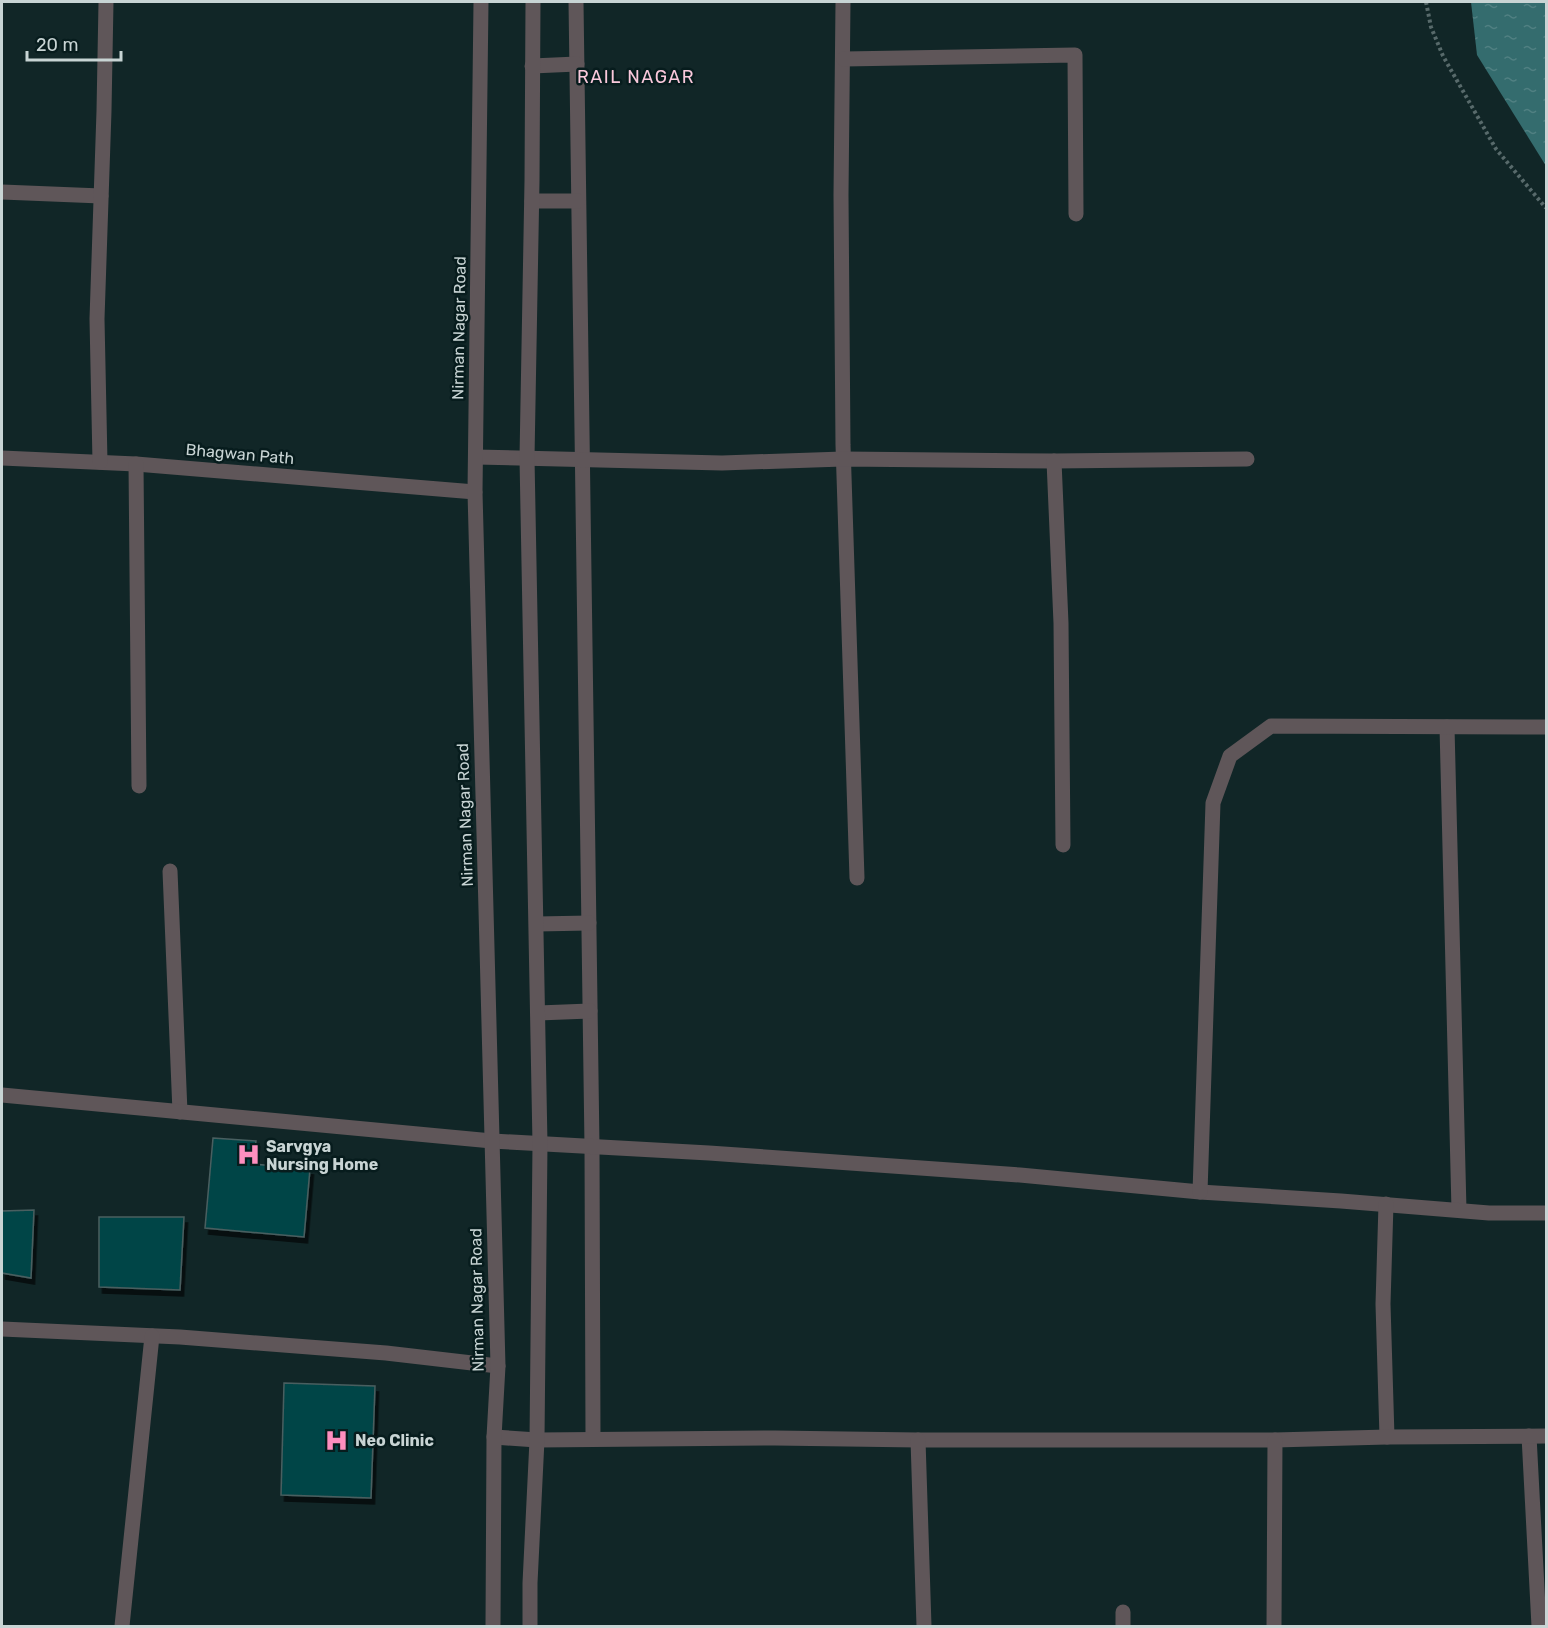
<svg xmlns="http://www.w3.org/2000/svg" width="1548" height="1628" viewBox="0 0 1548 1628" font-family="Rubik,sans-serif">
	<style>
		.water { fill: url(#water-ripples) }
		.building { fill: #044547; stroke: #495f60; stroke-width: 1.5; filter: url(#shadow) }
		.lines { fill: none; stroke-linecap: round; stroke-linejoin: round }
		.path { stroke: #586a6b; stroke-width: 4; stroke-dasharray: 3 3; stroke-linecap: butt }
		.minor { stroke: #5f5659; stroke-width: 15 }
		.tertiary { stroke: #5f5659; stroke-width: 15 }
		.labels { text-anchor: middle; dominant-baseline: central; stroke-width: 5; stroke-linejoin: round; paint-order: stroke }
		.street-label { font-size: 16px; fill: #c8d4d4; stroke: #071c1d }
		.poi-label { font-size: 16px; font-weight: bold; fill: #c8d4d4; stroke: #071c1d; text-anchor: start }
		.neighbourhood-label { font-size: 18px; letter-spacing: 1.5px; fill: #fac9dc; stroke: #071c1d }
	</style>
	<defs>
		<pattern id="water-ripples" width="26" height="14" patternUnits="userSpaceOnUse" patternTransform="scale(1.5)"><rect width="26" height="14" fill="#346c6e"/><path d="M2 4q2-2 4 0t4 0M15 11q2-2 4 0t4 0" fill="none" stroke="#508082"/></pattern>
		<filter id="shadow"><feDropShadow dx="3.5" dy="6" stdDeviation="0" flood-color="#0009"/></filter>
	</defs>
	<rect width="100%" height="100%" fill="#112627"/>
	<!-- water -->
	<polygon class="water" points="1471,2 1546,2 1546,166 1477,55"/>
	<!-- building -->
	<g class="building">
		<polygon points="213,1138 256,1141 253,1164 310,1169 304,1237 205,1228"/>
		<polygon points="34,1210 31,1278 2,1273 2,1211"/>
		<polygon points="99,1217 184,1217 180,1290 99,1287"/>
		<polygon points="284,1383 375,1386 371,1498 281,1495"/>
	</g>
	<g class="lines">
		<!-- path -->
		<polyline class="path" points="1426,2 1431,27 1443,56 1496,149 1546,208"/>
		<!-- minor -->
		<g class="minor">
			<polyline points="576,2 592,1147 593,1439"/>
			<polyline points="843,2 841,195 843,445 857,878"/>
			<polyline points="844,59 1075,55 1076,214"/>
			<polyline points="532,66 577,64"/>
			<polyline points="2,192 101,196"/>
			<polyline points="532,201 578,201"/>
			<polyline points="476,457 722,463 843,459 1054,461 1247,459"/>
			<polyline points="2,458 136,464 475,492"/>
			<polyline points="1054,461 1061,623 1063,845"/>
			<polyline points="100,462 97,319 104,111 106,2"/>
			<polyline points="136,464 139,786"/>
			<polyline points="1447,727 1459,1210"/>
			<polyline points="170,871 180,1112"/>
			<polyline points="537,924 589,923"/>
			<polyline points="538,1013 590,1011"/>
			<polyline points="2,1095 492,1141 709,1153 1020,1175 1200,1192 1341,1201 1489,1213 1546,1213"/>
			<polyline points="1200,1192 1213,803 1230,756 1271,726 1546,727"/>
			<polyline points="1386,1204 1383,1304 1387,1437"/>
			<polyline points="2,1329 180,1337 386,1353 498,1366"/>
			<polyline points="1529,1436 1539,1626"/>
			<polyline points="494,1437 537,1440 775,1438 918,1440 1275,1440 1387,1437 1546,1436"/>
			<polyline points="918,1440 924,1626"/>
			<polyline points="122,1626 152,1336"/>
			<polyline points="1123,1626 1123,1612"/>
			<polyline points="1274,1626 1275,1440"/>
		</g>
		<!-- tertiary -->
		<g class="tertiary">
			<polyline points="481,2 475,492 498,1366 494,1437 493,1626"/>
			<polyline points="530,1626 530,1583 537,1440 540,1144 527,458 532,181 533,2"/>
		</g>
	</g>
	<!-- icons -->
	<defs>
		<symbol id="hospital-bare" viewBox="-9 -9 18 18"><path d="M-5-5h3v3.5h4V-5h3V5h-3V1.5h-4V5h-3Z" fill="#fd8ebe" stroke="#071c1d" stroke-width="2.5" paint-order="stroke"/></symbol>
	</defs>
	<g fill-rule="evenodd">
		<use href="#hospital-bare" x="232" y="1138" width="33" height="33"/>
		<use href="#hospital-bare" x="320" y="1424" width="33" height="33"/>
	</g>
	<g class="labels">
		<!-- street labels -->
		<g class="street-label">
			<text transform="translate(459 328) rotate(-89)">Nirman Nagar Road</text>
			<text transform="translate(240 454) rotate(5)">Bhagwan Path</text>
			<text transform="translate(465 815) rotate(-92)">Nirman Nagar Road</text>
			<text transform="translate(477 1300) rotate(-91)">Nirman Nagar Road</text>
		</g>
		<!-- poi labels -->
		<g class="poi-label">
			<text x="266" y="1146">Sarvgya<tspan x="266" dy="18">Nursing Home</tspan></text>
			<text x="355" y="1440">Neo Clinic</text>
		</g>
		<!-- neighbourhood labels -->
		<g class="neighbourhood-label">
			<text x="636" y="77">RAIL NAGAR</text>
		</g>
	</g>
	<!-- border -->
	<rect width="1548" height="1628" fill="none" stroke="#c8d4d4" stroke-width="6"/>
	<!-- scale -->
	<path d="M27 51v9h94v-9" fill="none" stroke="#c8d4d4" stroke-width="3"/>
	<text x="36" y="51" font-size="18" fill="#c8d4d4" stroke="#071c1d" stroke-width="4.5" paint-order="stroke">20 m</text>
</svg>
